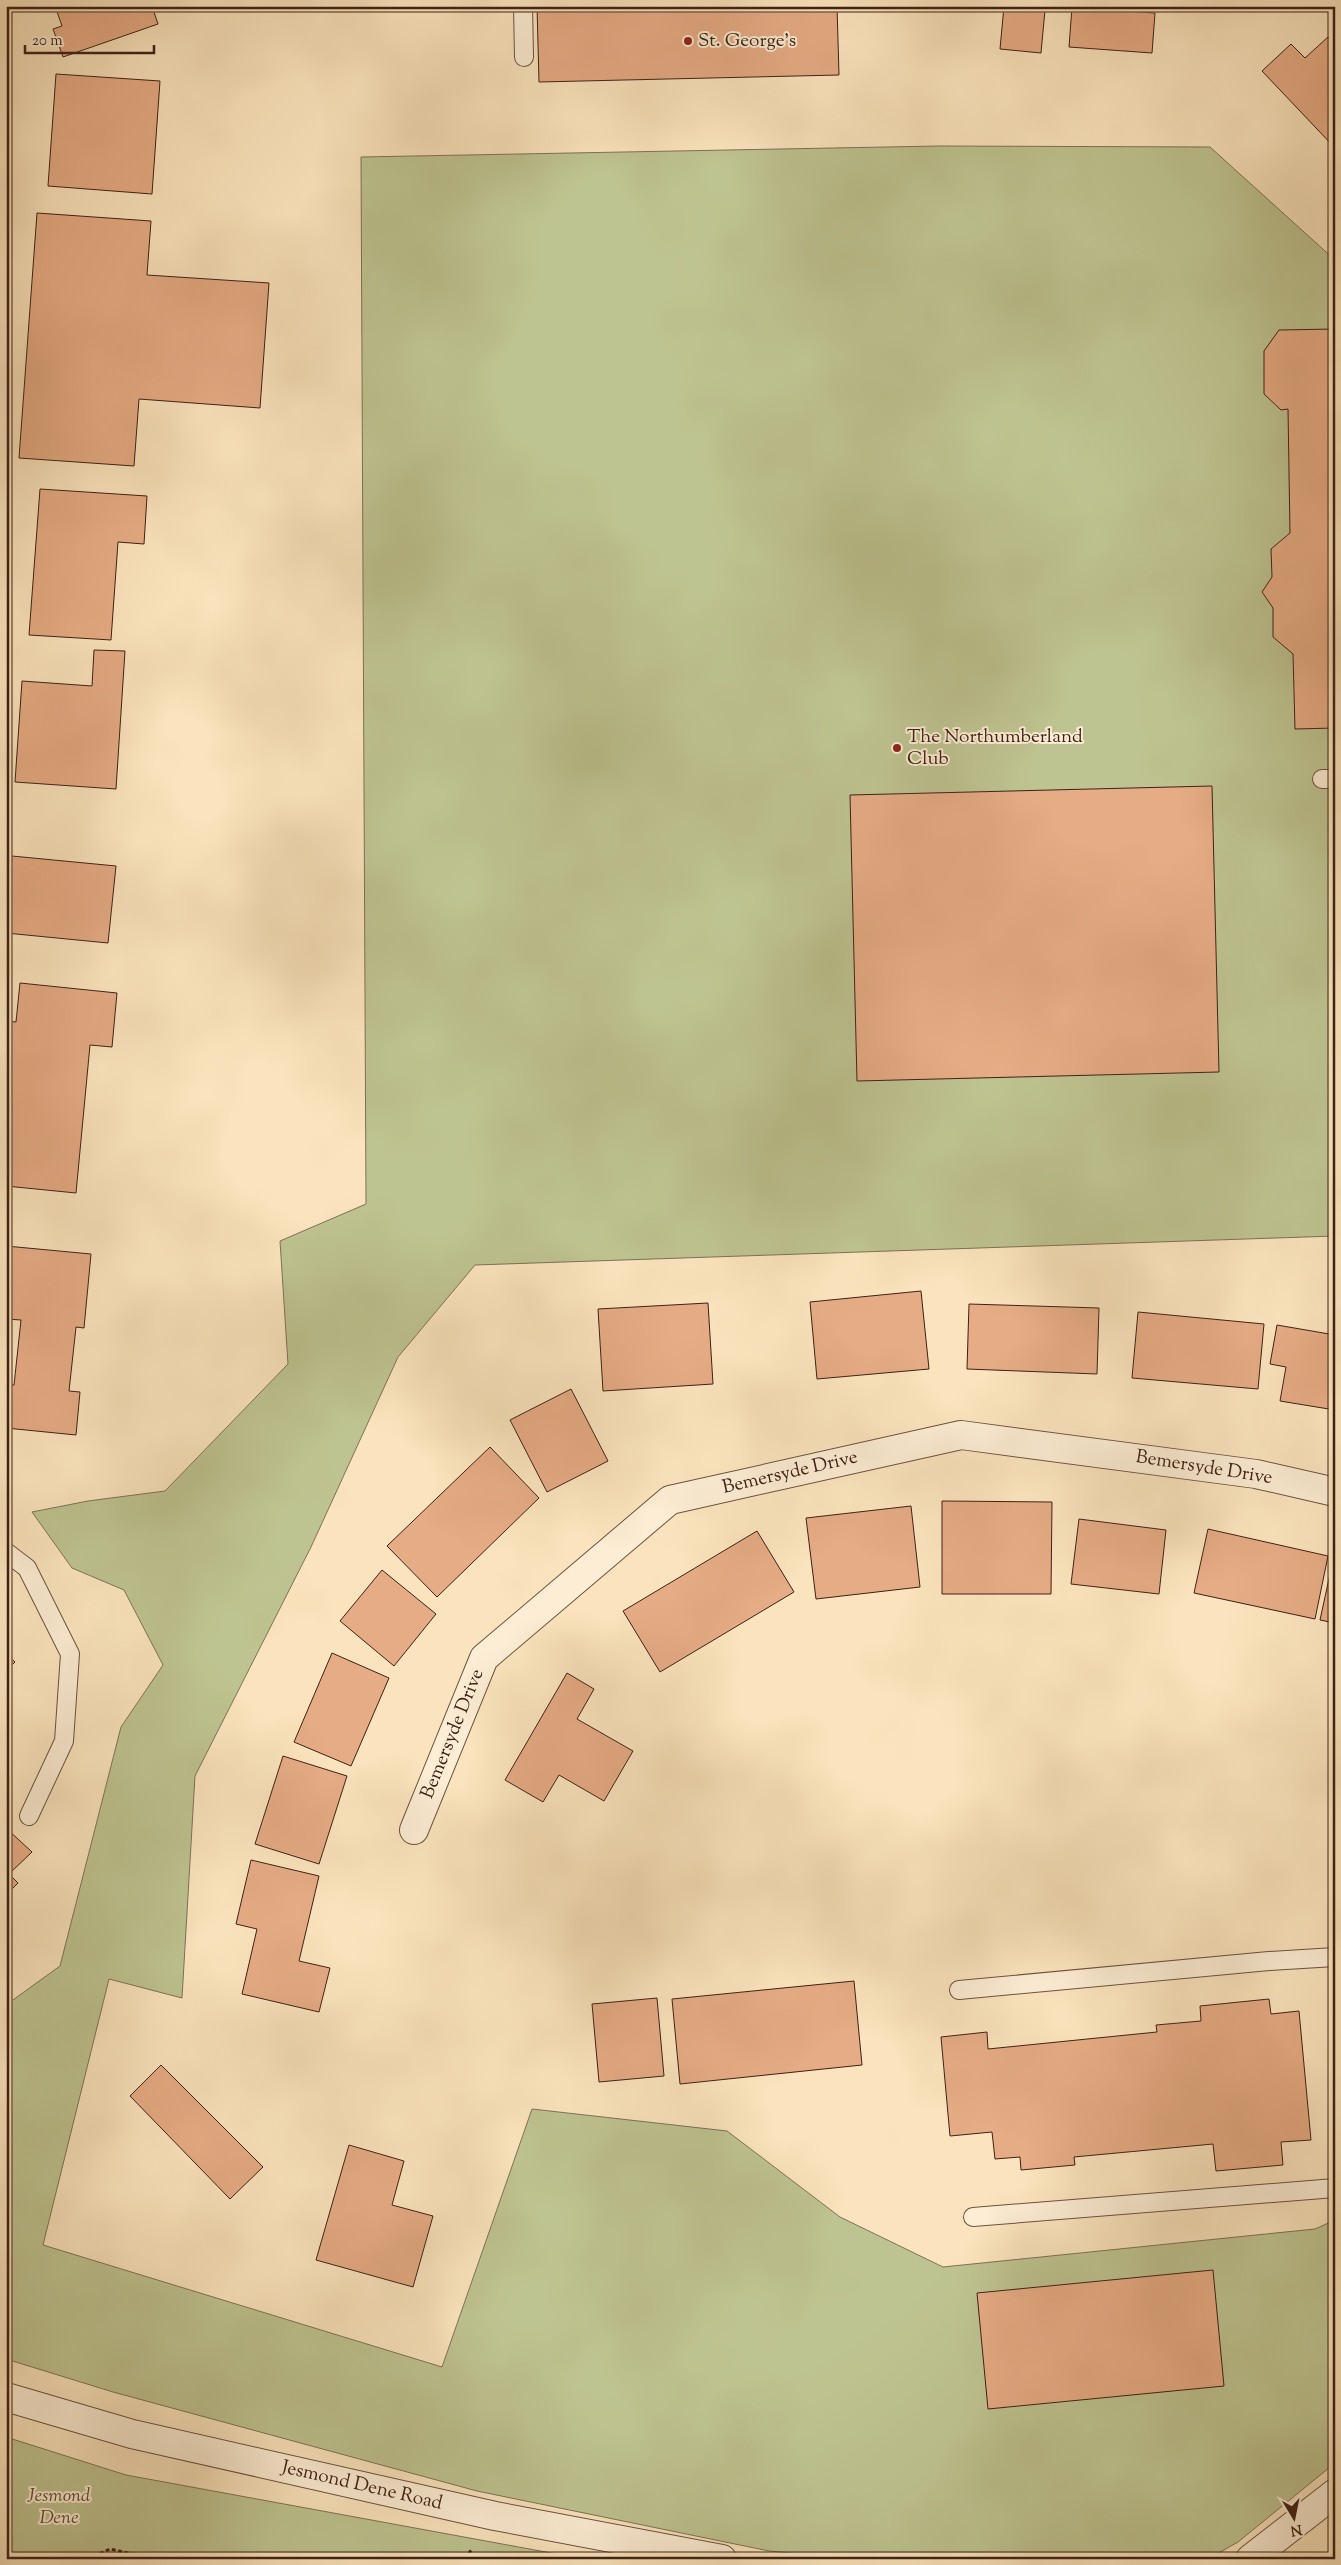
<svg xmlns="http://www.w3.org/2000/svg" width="1341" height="2565" viewBox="0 0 1341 2565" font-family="'Sorts Mill Goudy',serif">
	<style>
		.green { fill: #bec491; stroke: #7e7254 }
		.building { fill: #e6ac85; stroke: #3e2116 }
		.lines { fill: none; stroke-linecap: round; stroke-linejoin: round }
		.lane-casing { stroke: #6d5240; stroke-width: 20 }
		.street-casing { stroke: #6d5240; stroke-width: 30 }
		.path { stroke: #3e2116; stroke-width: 3; stroke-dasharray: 4 2.5; stroke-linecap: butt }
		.lane { stroke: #fcedd4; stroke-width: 18 }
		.street { stroke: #fcedd4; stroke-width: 28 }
		.poi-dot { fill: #8f2418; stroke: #fcedd4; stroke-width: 2 }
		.labels { text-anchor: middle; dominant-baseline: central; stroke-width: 4; stroke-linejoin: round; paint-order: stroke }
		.poi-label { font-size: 19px; fill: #3e2116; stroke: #fcedd4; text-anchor: start }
		.street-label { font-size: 19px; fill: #3e2116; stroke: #fcedd4 }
		.park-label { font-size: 19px; font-style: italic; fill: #5e4a35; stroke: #fcedd4 }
	</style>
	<rect width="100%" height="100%" fill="#fbe4bd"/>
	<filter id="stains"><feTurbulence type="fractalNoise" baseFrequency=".004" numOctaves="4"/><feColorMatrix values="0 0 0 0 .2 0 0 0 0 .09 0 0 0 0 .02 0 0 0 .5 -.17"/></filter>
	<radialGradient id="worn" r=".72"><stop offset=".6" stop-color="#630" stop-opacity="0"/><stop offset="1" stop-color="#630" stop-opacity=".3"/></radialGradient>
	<!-- green -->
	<g class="green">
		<polygon points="939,146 1210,147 1335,260 1335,1236 475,1265 398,1357 311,1547 195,1776 182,1998 109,1979 43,2245 442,2367 532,2109 727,2131 840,2217 943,2267 1315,2229 1335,2220 1335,2463 1238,2542 1208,2559 856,2559 769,2551 477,2491 113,2392 6,2359 6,2005 60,1966 121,1727 163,1665 124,1590 72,1568 32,1512 88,1501 165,1491 288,1364 280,1241 366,1204 361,157"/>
		<polygon points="6,2437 126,2475 584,2559 6,2559"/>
	</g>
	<!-- building -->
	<g class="building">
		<polygon points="55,6 152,6 158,24 63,57 53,29 62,26"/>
		<polygon points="537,6 837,6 839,75 539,82"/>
		<polygon points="1004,6 1045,10 1041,53 1000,49"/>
		<polygon points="1072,7 1155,13 1152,53 1069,47"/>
		<polygon points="1328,37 1335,44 1335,148 1262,71 1291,44 1305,58"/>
		<polygon points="56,74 160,81 152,194 48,186"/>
		<polygon points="37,213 151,221 147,275 269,283 260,408 139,399 134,466 19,458"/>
		<polygon points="1335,329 1335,728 1295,729 1293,654 1273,637 1273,608 1262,592 1272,577 1271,549 1290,533 1288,409 1281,410 1264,394 1264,351 1279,330"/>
		<polygon points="40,489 147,496 144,544 118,542 111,640 29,635"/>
		<polygon points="94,650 125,651 116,789 15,782 22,681 92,686"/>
		<polygon points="1212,786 1219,1072 857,1081 850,795"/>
		<polygon points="12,856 116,866 108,943 6,933"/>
		<polygon points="20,983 117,993 112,1047 90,1045 76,1193 6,1186 6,1021 16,1022"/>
		<polygon points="6,1246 91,1254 84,1328 76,1327 69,1391 80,1392 76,1435 6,1428 6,1385 14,1385 21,1320 6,1319"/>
		<polygon points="921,1291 929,1369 817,1379 810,1302"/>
		<polygon points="708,1303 713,1384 603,1391 598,1309"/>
		<polygon points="969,1304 1099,1308 1097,1374 967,1369"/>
		<polygon points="1138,1312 1264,1324 1258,1389 1132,1378"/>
		<polygon points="1277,1325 1335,1335 1335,1410 1280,1401 1286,1367 1270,1364"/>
		<polygon points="571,1389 608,1461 547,1492 510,1420"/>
		<polygon points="490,1447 539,1498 437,1597 387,1546"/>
		<polygon points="942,1501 1052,1502 1051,1594 942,1594"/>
		<polygon points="911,1506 920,1587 816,1599 806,1518"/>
		<polygon points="1079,1519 1166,1530 1159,1594 1071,1584"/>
		<polygon points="1208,1529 1328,1556 1315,1619 1194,1593"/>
		<polygon points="757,1531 794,1592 660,1672 623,1611"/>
		<polygon points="1335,1551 1335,1623 1320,1620"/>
		<polygon points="382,1570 436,1614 394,1666 340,1621"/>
		<polygon points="332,1653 389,1678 351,1766 294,1742"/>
		<polygon points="6,1654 15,1662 6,1671"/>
		<polygon points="567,1673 594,1689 577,1719 633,1751 604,1801 559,1775 543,1802 505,1780"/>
		<polygon points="283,1756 347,1776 319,1864 255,1844"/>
		<polygon points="6,1828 32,1852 9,1874 18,1883 6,1895"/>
		<polygon points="251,1860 319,1876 299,1961 330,1968 319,2012 242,1994 257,1929 236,1924"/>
		<polygon points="854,1981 862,2065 680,2084 672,1999"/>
		<polygon points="657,1998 664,2076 599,2082 592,2004"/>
		<polygon points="1269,1999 1271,2014 1299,2011 1311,2140 1281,2142 1283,2165 1216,2171 1213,2144 1074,2157 1075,2165 1021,2170 1020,2157 995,2159 992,2132 950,2136 941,2037 987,2032 988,2049 1157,2032 1156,2025 1201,2021 1200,2006"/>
		<polygon points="161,2065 263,2167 230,2199 130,2096"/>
		<polygon points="349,2145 404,2161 392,2205 433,2216 413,2287 316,2260"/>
		<polygon points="1213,2270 1224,2386 988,2409 977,2293"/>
	</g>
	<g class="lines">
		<defs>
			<g id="lane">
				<polyline points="523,6 524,57"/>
				<polyline points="1322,779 1335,779"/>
				<polyline points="6,1552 27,1568 70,1654 64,1741 29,1816"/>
				<polyline points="959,1990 1269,1961 1335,1957"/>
				<polyline points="973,2217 1335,2188"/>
			</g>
			<g id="street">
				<polyline points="414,1830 484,1658 670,1500 961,1435 1256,1474 1335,1492"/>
				<polyline points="6,2397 132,2434 495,2516 722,2559"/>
				<polyline points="1250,2559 1335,2493"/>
			</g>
		</defs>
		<!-- lane casing -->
		<use href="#lane" class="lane-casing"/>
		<!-- street casing -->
		<use href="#street" class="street-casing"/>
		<!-- path -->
		<g class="path">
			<polyline points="88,2559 110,2549 155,2559"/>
			<polyline points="465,2559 472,2549"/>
		</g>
		<!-- lane -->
		<use href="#lane" class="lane"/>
		<!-- street -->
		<use href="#street" class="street"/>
	</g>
	<!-- markers -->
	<g class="poi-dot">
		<circle cx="688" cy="41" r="5"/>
		<circle cx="897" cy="748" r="5"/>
	</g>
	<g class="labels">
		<!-- poi labels -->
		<g class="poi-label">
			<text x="698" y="41">St. George's</text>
			<text x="907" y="737">The Northumberland<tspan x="907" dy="22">Club</tspan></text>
		</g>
		<!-- street labels -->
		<g class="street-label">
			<text transform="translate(1204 1468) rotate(9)">Bemersyde Drive</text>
			<text transform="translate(790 1473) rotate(-13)">Bemersyde Drive</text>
			<text transform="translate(453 1734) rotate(-68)">Bemersyde Drive</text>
			<text transform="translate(362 2486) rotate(13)">Jesmond Dene Road</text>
		</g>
		<!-- park labels -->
		<g class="park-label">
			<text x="59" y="2496">Jesmond<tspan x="59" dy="22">Dene</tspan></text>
		</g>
	</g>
	<!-- margin -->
	<rect width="1341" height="2565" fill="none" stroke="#fbe4bd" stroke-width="25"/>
	<rect x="8" y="8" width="1326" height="2550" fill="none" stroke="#3e2116" stroke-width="2.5"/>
	<rect x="12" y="12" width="1316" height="2540" fill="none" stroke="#3e2116"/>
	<!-- north arrow -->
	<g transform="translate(1294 2518) rotate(170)" stroke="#fcedd4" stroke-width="4" paint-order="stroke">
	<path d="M0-4L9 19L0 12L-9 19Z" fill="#3e2116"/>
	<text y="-8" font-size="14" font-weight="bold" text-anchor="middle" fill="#3e2116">N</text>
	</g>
	<!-- scale -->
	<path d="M25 45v8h129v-8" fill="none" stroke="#3e2116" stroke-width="2.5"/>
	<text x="32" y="45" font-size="15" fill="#3e2116" stroke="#fcedd4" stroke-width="4" paint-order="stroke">20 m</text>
	<rect width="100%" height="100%" filter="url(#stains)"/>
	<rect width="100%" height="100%" fill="url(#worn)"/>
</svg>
